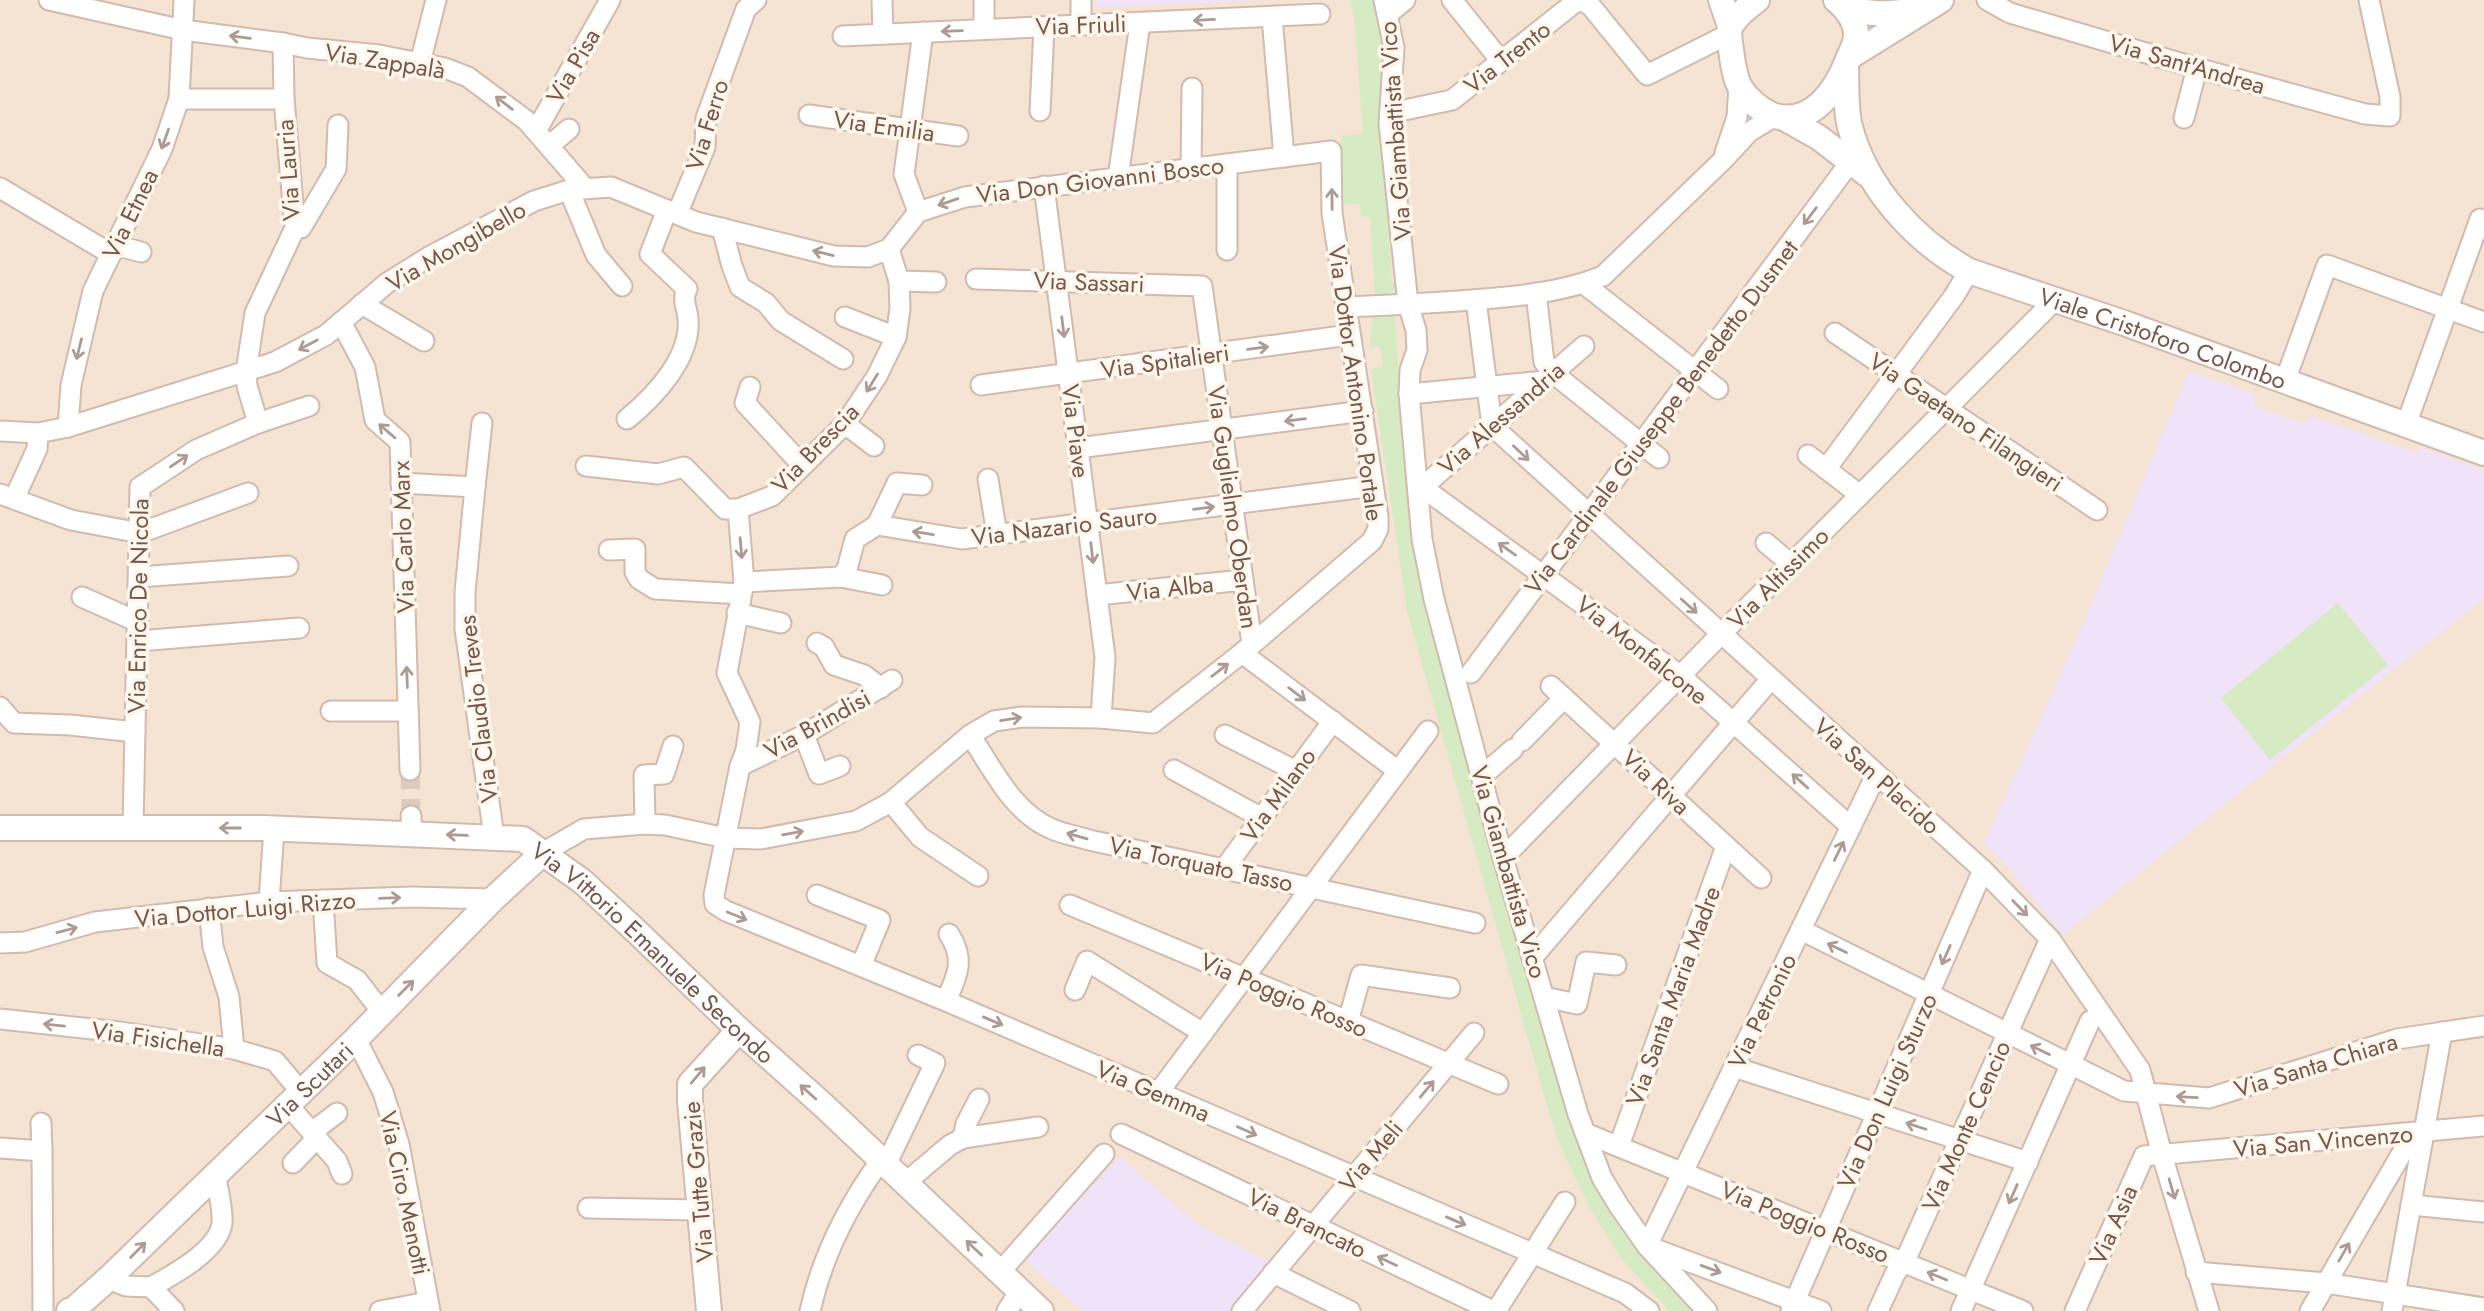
<svg xmlns="http://www.w3.org/2000/svg" width="2484" height="1311" viewBox="0 0 2484 1311" font-family="Jost,sans-serif">
	<style>
		.residential { fill: #f5e3d4 }
		.education { fill: #efe2f9 }
		.green { fill: #d6ebc3 }
		.lines { fill: none; stroke-linecap: round; stroke-linejoin: round }
		.minor-tunnel { stroke: #dccbbe; stroke-width: 19; stroke-dasharray: 19 10; stroke-linecap: butt }
		.minor-casing { stroke: #d1bbae; stroke-width: 23 }
		.tertiary-casing { stroke: #d1bbae; stroke-width: 28 }
		.minor { stroke: #fff; stroke-width: 19 }
		.tertiary { stroke: #fff; stroke-width: 24 }
		.oneway { stroke: #ad9a92 }
		.labels { text-anchor: middle; dominant-baseline: central; stroke-width: 7; stroke-linejoin: round; paint-order: stroke }
		.street-label { font-size: 24px; fill: #77574a; stroke: #fff6ec }
	</style>
	<rect width="100%" height="100%" fill="#fdf2e5"/>
	<!-- residential -->
	<rect class="residential" x="0" y="0" width="2484" height="1311"/>
	<!-- education -->
	<g class="education">
		<polygon points="1097,0 1272,0 1097,7"/>
		<polygon points="2189,371 2254,394 2255,407 2303,423 2313,416 2417,453 2420,447 2484,470 2484,599 2302,742 2063,935 2004,863 1984,844 2080,631"/>
		<polygon points="1119,1156 1197,1224 1270,1262 1227,1311 1082,1311 1025,1260"/>
	</g>
	<!-- green -->
	<g class="green">
		<polygon points="1351,0 1373,0 1384,48 1381,104 1392,282 1397,282 1398,290 1375,297 1370,217 1361,217 1360,203 1344,204 1341,136 1363,134 1355,27"/>
		<polygon points="1395,313 1402,435 1421,582 1568,1117 1600,1190 1697,1311 1669,1311 1620,1257 1590,1208 1560,1146 1546,1102 1407,611 1371,369 1383,366 1380,347 1369,347 1373,317"/>
		<polygon points="2338,603 2388,665 2270,760 2221,698"/>
	</g>
	<g class="lines">
		<!-- minor-tunnel -->
		<polyline class="minor-tunnel" points="410,770 411,816"/>
		<defs>
			<g id="minor">
				<polyline points="49,0 183,30 283,43 307,48 379,55 445,68 468,77 527,121 584,187"/>
				<polyline points="882,0 883,34"/>
				<polyline points="984,0 984,29"/>
				<polyline points="1081,0 1081,25"/>
				<polyline points="1384,0 1394,48 1389,123 1408,304 1416,330 1417,350 1410,370 1409,394 1422,539 1434,599 1503,858 1578,1114 1602,1178 1619,1206 1647,1246 1707,1311"/>
				<polyline points="1452,0 1501,61"/>
				<polyline points="1578,0 1590,5 1647,75 1729,34"/>
				<polyline points="1987,0 2010,13 2197,68 2365,114 2390,116 2390,97 2369,0"/>
				<polyline points="1388,14 1405,0"/>
				<polyline points="1272,17 1284,157"/>
				<polyline points="843,36 1320,14"/>
				<polyline points="420,63 436,0"/>
				<polyline points="179,99 284,99"/>
				<polyline points="1040,111 1044,27"/>
				<polyline points="1390,113 1452,100 1578,0"/>
				<polyline points="809,115 958,136"/>
				<polyline points="2184,118 2197,68"/>
				<polyline points="536,131 610,0"/>
				<polyline points="549,146 569,129"/>
				<polyline points="1725,153 1737,117 1739,86"/>
				<polyline points="1191,169 1192,88"/>
				<polyline points="1118,178 1140,23"/>
				<polyline points="1044,186 1105,657 1101,718"/>
				<polyline points="0,188 111,254"/>
				<polyline points="569,190 596,255 622,286"/>
				<polyline points="918,212 904,174 923,32"/>
				<polyline points="677,214 705,147 706,118 746,9 756,0"/>
				<polyline points="295,228 301,228 336,169 338,125"/>
				<polyline points="722,228 732,266 740,287 766,303 781,321 843,359"/>
				<polyline points="115,245 141,252"/>
				<polyline points="889,249 899,281 900,309 896,337 877,376 845,424 772,496 738,509 744,582 727,673 750,722 746,750 740,766 714,895 715,904 726,911 946,1001 1625,1293 1649,1311"/>
				<polyline points="1227,250 1227,164"/>
				<polyline points="976,279 1202,286 1252,644"/>
				<polyline points="899,281 936,282"/>
				<polyline points="1584,284 1718,389"/>
				<polyline points="1536,293 1544,362 1553,373 1659,458"/>
				<polyline points="1476,300 1492,426 1983,870 2050,939 2140,1070 2162,1155 2209,1311"/>
				<polyline points="362,304 424,341"/>
				<path d="M1345,307C1377,306 1410,304 1443,302C1496,298 1554,296 1603,276L1723,160L1749,132L1775,116"/>
				<polyline points="845,317 896,337"/>
				<polyline points="341,322 365,367 375,420 400,442 410,770"/>
				<polyline points="1835,333 2097,510"/>
				<polyline points="2285,381 2327,265 2484,322"/>
				<polyline points="981,385 1349,335"/>
				<polyline points="750,387 745,403 802,465"/>
				<polyline points="1409,394 1544,381"/>
				<path d="M627,419C654,397 691,358 688,320C688,308 681,301 687,289L650,254L667,210"/>
				<polyline points="258,423 309,406"/>
				<polyline points="845,424 874,446"/>
				<polyline points="2406,425 2480,219"/>
				<polyline points="68,427 71,385 93,291 162,149 179,99 184,0"/>
				<polyline points="0,431 38,433 68,427 275,362 326,335 387,283 427,258 534,201 569,190 611,187 696,222 834,256 868,257 889,249 918,212 965,197 1331,151 1332,213 1378,517 1378,529 1372,541 1242,653 1153,723 1101,718 1022,717 994,721 970,735 891,802 856,821 761,839 726,838 665,825 645,824 584,829 544,852"/>
				<polyline points="1078,448 1363,411"/>
				<polyline points="1808,455 1860,495"/>
				<polyline points="586,466 658,474 684,467 725,509 738,509"/>
				<polyline points="1826,469 1954,296 1969,271"/>
				<polyline points="988,479 997,535"/>
				<polyline points="401,483 475,487 465,592 465,629 494,837"/>
				<polyline points="475,487 482,423"/>
				<polyline points="1422,487 1681,676 1851,827"/>
				<polyline points="1418,491 1584,346"/>
				<polyline points="0,494 71,520 140,533 248,493"/>
				<polyline points="14,499 37,449 38,433"/>
				<polyline points="877,525 897,483 922,485"/>
				<polyline points="1766,543 1791,564"/>
				<polyline points="609,550 635,549 635,572 639,579 655,589 741,594"/>
				<polyline points="139,577 288,566"/>
				<polyline points="841,577 882,585"/>
				<polyline points="744,582 841,577 847,569 855,539 877,525 962,539 1373,486"/>
				<polyline points="1097,595 1243,580"/>
				<polyline points="82,597 138,622"/>
				<polyline points="737,613 781,623"/>
				<polyline points="138,641 299,628"/>
				<polyline points="817,643 824,647 834,665 864,675 881,688"/>
				<polyline points="1242,653 1398,771"/>
				<polyline points="1471,673 1851,161"/>
				<polyline points="1551,686 1761,878"/>
				<polyline points="0,707 14,723 70,725 135,732"/>
				<polyline points="331,711 408,711"/>
				<polyline points="804,735 819,774 840,766"/>
				<path d="M970,735C993,769 1012,812 1052,829C1063,834 1077,836 1089,840L1475,923"/>
				<polyline points="1225,735 1296,771"/>
				<polyline points="1522,741 1564,698"/>
				<polyline points="740,766 804,735 892,680"/>
				<polyline points="1174,770 1262,818"/>
				<polyline points="1482,776 1513,749"/>
				<polyline points="891,802 920,837 978,876"/>
				<polyline points="411,816 412,834"/>
				<polyline points="645,824 644,775 664,774 673,746"/>
				<polyline points="133,828 140,487 196,450 258,423 247,386 246,372 255,313 295,228 284,99 283,43"/>
				<polyline points="1503,858 1721,634 2055,300"/>
				<polyline points="1224,869 1333,721"/>
				<polyline points="817,895 880,920 861,966"/>
				<polyline points="323,900 327,963 357,980 382,1012"/>
				<polyline points="269,902 274,828"/>
				<polyline points="1070,905 1498,1084"/>
				<polyline points="209,908 213,947 229,997 234,1049"/>
				<polyline points="1801,930 2124,1091 2209,1098 2397,1039 2484,1026"/>
				<polyline points="0,943 25,942 95,922 269,902 412,897 493,899"/>
				<polyline points="1532,958 1770,680"/>
				<polyline points="1075,990 1087,961 1203,1033"/>
				<polyline points="1544,997 1577,1004 1586,962 1616,965"/>
				<path d="M946,1001C957,976 966,960 949,934"/>
				<polyline points="0,1019 120,1032 234,1049 275,1061 301,1092"/>
				<polyline points="1348,1022 1361,975 1450,988"/>
				<polyline points="356,1039 383,1092 399,1144 430,1311"/>
				<polyline points="1734,1067 2028,1162"/>
				<polyline points="1158,1093 1428,731"/>
				<polyline points="288,1105 337,1161 342,1174"/>
				<polyline points="41,1123 42,1151"/>
				<polyline points="312,1132 337,1113"/>
				<polyline points="1585,1133 2023,1311"/>
				<polyline points="1121,1134 1493,1311"/>
				<polyline points="963,1138 966,1124 979,1099"/>
				<polyline points="1619,1146 1726,846"/>
				<polyline points="0,1148 42,1151 43,1311"/>
				<polyline points="293,1163 317,1138"/>
				<polyline points="886,1165 935,1063 918,1055"/>
				<polyline points="905,1183 950,1145 963,1138 1038,1127"/>
				<polyline points="2411,1205 2484,1212"/>
				<polyline points="588,1208 700,1210"/>
				<polyline points="1000,1272 1104,1154"/>
				<polyline points="2196,1272 2326,1283 2484,1308"/>
				<polyline points="1273,1273 1350,1311"/>
				<polyline points="108,1279 126,1286 151,1287"/>
				<path d="M151,1287C173,1275 219,1250 222,1223C223,1208 218,1189 215,1174"/>
				<polyline points="151,1287 174,1311"/>
				<polyline points="1791,1310 1983,870"/>
				<polyline points="380,1311 428,1302"/>
				<path d="M810,1311C822,1257 849,1204 881,1160"/>
				<polyline points="1007,1311 1020,1291"/>
				<polyline points="1242,1311 1474,1033"/>
				<polyline points="1496,1311 1565,1202"/>
				<polyline points="1821,1311 1647,1246 1876,775"/>
				<polyline points="1878,1311 1895,1274 1908,1254 2050,939"/>
				<polyline points="1961,1311 2090,1021"/>
				<polyline points="2075,1311 2144,1156 2484,1126"/>
				<polyline points="2310,1311 2406,1146 2424,1131"/>
				<polyline points="2392,1311 2442,1032"/>
			</g>
			<g id="tertiary">
				<path d="M1721,0L1730,26L1729,34C1731,48 1733,75 1740,87C1747,99 1760,110 1772,115C1812,128 1837,89 1849,57C1852,50 1856,43 1856,36C1857,22 1846,8 1836,0"/>
				<path d="M1843,6C1869,16 1890,14 1917,10"/>
				<polyline points="1730,26 1741,13 1757,0"/>
				<polyline points="1849,57 1941,0"/>
				<path id="s1" d="M1846,67C1847,87 1845,108 1850,127C1866,188 1915,241 1969,271L2124,323L2484,453"/>
				<polyline points="1784,118 1818,137 1868,175"/>
				<path id="s2" d="M0,828H264L523,839L583,882L636,931L739,1030L823,1105L1041,1311"/>
				<path id="s3" d="M69,1311L74,1309L108,1279L356,1039L493,899L544,852"/>
				<polyline points="709,1311 690,1102 690,1084 739,1030"/>
			</g>
		</defs>
		<!-- minor casing -->
		<use href="#minor" class="minor-casing"/>
		<!-- tertiary casing -->
		<use href="#tertiary" class="tertiary-casing"/>
		<!-- minor -->
		<use href="#minor" class="minor"/>
		<!-- tertiary -->
		<use href="#tertiary" class="tertiary"/>
	</g>
	<!-- one-way arrows -->
	<defs><path id="oneway-shaft" d="M-6 0H5M1.5-3L5.5 0L1.5 3" fill="none" stroke-width="1.6" stroke-linecap="round" stroke-linejoin="round" transform="scale(1.75)"/></defs>
	<g class="oneway">
		<use href="#oneway-shaft" transform="translate(1204 20) rotate(177)"/>
		<use href="#oneway-shaft" transform="translate(952 31) rotate(178)"/>
		<use href="#oneway-shaft" transform="translate(240 37) rotate(-173)"/>
		<use href="#oneway-shaft" transform="translate(504 103) rotate(-143)"/>
		<use href="#oneway-shaft" transform="translate(165 139) rotate(110)"/>
		<use href="#oneway-shaft" transform="translate(1332 199) rotate(-91)"/>
		<use href="#oneway-shaft" transform="translate(948 202) rotate(161)"/>
		<use href="#oneway-shaft" transform="translate(1810 216) rotate(127)"/>
		<use href="#oneway-shaft" transform="translate(823 253) rotate(-166)"/>
		<use href="#oneway-shaft" transform="translate(1063 327) rotate(83)"/>
		<use href="#oneway-shaft" transform="translate(308 345) rotate(152)"/>
		<use href="#oneway-shaft" transform="translate(1258 348) rotate(-8)"/>
		<use href="#oneway-shaft" transform="translate(79 349) rotate(104)"/>
		<use href="#oneway-shaft" transform="translate(872 383) rotate(122)"/>
		<use href="#oneway-shaft" transform="translate(1295 420) rotate(172)"/>
		<use href="#oneway-shaft" transform="translate(387 431) rotate(-139)"/>
		<use href="#oneway-shaft" transform="translate(1521 453) rotate(43)"/>
		<use href="#oneway-shaft" transform="translate(179 461) rotate(-34)"/>
		<use href="#oneway-shaft" transform="translate(1204 508) rotate(-7)"/>
		<use href="#oneway-shaft" transform="translate(923 533) rotate(-171)"/>
		<use href="#oneway-shaft" transform="translate(741 548) rotate(85)"/>
		<use href="#oneway-shaft" transform="translate(1507 549) rotate(-144)"/>
		<use href="#oneway-shaft" transform="translate(1092 553) rotate(83)"/>
		<use href="#oneway-shaft" transform="translate(1689 606) rotate(42)"/>
		<use href="#oneway-shaft" transform="translate(1220 670) rotate(-38)"/>
		<use href="#oneway-shaft" transform="translate(407 677) rotate(-92)"/>
		<use href="#oneway-shaft" transform="translate(1297 694) rotate(37)"/>
		<use href="#oneway-shaft" transform="translate(1011 719) rotate(-9)"/>
		<use href="#oneway-shaft" transform="translate(1800 781) rotate(-138)"/>
		<use href="#oneway-shaft" transform="translate(230 828) rotate(-180)"/>
		<use href="#oneway-shaft" transform="translate(793 833) rotate(-10)"/>
		<use href="#oneway-shaft" transform="translate(457 835) rotate(-178)"/>
		<use href="#oneway-shaft" transform="translate(1077 836) rotate(-164)"/>
		<use href="#oneway-shaft" transform="translate(1839 851) rotate(-64)"/>
		<use href="#oneway-shaft" transform="translate(390 898) rotate(-2)"/>
		<use href="#oneway-shaft" transform="translate(2020 908) rotate(46)"/>
		<use href="#oneway-shaft" transform="translate(737 916) rotate(22)"/>
		<use href="#oneway-shaft" transform="translate(67 930) rotate(-15)"/>
		<use href="#oneway-shaft" transform="translate(1837 948) rotate(-154)"/>
		<use href="#oneway-shaft" transform="translate(1946 955) rotate(114)"/>
		<use href="#oneway-shaft" transform="translate(406 988) rotate(-45)"/>
		<use href="#oneway-shaft" transform="translate(993 1021) rotate(23)"/>
		<use href="#oneway-shaft" transform="translate(54 1025) rotate(-174)"/>
		<use href="#oneway-shaft" transform="translate(2040 1050) rotate(-154)"/>
		<use href="#oneway-shaft" transform="translate(698 1075) rotate(-50)"/>
		<use href="#oneway-shaft" transform="translate(1427 1089) rotate(-50)"/>
		<use href="#oneway-shaft" transform="translate(808 1092) rotate(-138)"/>
		<use href="#oneway-shaft" transform="translate(2187 1097) rotate(-177)"/>
		<use href="#oneway-shaft" transform="translate(1916 1126) rotate(-162)"/>
		<use href="#oneway-shaft" transform="translate(1247 1131) rotate(24)"/>
		<use href="#oneway-shaft" transform="translate(2172 1189) rotate(74)"/>
		<use href="#oneway-shaft" transform="translate(2013 1194) rotate(114)"/>
		<use href="#oneway-shaft" transform="translate(1456 1221) rotate(23)"/>
		<use href="#oneway-shaft" transform="translate(974 1248) rotate(-137)"/>
		<use href="#oneway-shaft" transform="translate(138 1250) rotate(-45)"/>
		<use href="#oneway-shaft" transform="translate(2344 1252) rotate(-60)"/>
		<use href="#oneway-shaft" transform="translate(1387 1261) rotate(-155)"/>
		<use href="#oneway-shaft" transform="translate(1711 1269) rotate(20)"/>
		<use href="#oneway-shaft" transform="translate(1937 1276) rotate(-158)"/>
	</g>
	<g class="labels">
		<!-- street labels -->
		<g class="street-label">
			<text transform="translate(1081 25) rotate(-2)">Via Friuli</text>
			<text transform="translate(1507 57) rotate(-38)">Via Trento</text>
			<text transform="translate(385 61) rotate(9)">Via Zappalà</text>
			<text transform="translate(2187 64) rotate(16)">Via Sant'Andrea</text>
			<text transform="translate(573 66) rotate(-60)">Via Pisa</text>
			<text transform="translate(707 125) rotate(-73)">Via Ferro</text>
			<text transform="translate(884 126) rotate(8)">Via Emilia</text>
			<text transform="translate(1395 131) rotate(-94)">Via Giambattista Vico</text>
			<text transform="translate(288 170) rotate(-94)">Via Lauria</text>
			<text transform="translate(1100 180) rotate(-7)">Via Don Giovanni Bosco</text>
			<text transform="translate(130 214) rotate(-64)">Via Etnea</text>
			<text transform="translate(456 246) rotate(-30)">Via Mongibello</text>
			<text transform="translate(1089 282) rotate(2)">Via Sassari</text>
			<text stroke="none"><textPath href="#s1" startOffset="457">Viale Cristoforo Colombo</textPath></text>
			<text transform="translate(1165 361) rotate(-8)">Via Spitalieri</text>
			<text transform="translate(1356 383) rotate(82)">Via Dottor Antonino Portale</text>
			<text transform="translate(1661 417) rotate(-53)">Via Cardinale Giuseppe Benedetto Dusmet</text>
			<text transform="translate(1501 418) rotate(-41)">Via Alessandria</text>
			<text transform="translate(1966 422) rotate(34)">Via Gaetano Filangieri</text>
			<text transform="translate(1076 431) rotate(83)">Via Piave</text>
			<text transform="translate(815 448) rotate(-46)">Via Brescia</text>
			<text transform="translate(1233 507) rotate(82)">Via Guglielmo Oberdan</text>
			<text transform="translate(1064 526) rotate(-7)">Via Nazario Sauro</text>
			<text transform="translate(403 537) rotate(-92)">Via Carlo Marx</text>
			<text transform="translate(1778 578) rotate(-45)">Via Altissimo</text>
			<text transform="translate(1170 588) rotate(-6)">Via Alba</text>
			<text transform="translate(138 606) rotate(-89)">Via Enrico De Nicola</text>
			<text transform="translate(1642 650) rotate(38)">Via Monfalcone</text>
			<text transform="translate(478 709) rotate(-97)">Via Claudio Treves</text>
			<text transform="translate(817 724) rotate(-29)">Via Brindisi</text>
			<text transform="translate(1877 776) rotate(42)">Via San Placido</text>
			<text transform="translate(1656 782) rotate(43)">Via Riva</text>
			<text transform="translate(1278 795) rotate(-54)">Via Milano</text>
			<text transform="translate(1201 864) rotate(12)">Via Torquato Tasso</text>
			<text transform="translate(1509 872) rotate(74)">Via Giambattista Vico</text>
			<text transform="translate(245 909) rotate(-5)">Via Dottor Luigi Rizzo</text>
			<text stroke="none"><textPath href="#s2" startOffset="696">Via Vittorio Emanuele Secondo</textPath></text>
			<text transform="translate(1284 995) rotate(23)">Via Poggio Rosso</text>
			<text transform="translate(1673 996) rotate(-70)">Via Santa Maria Madre</text>
			<text transform="translate(1762 1011) rotate(-64)">Via Petronio</text>
			<text transform="translate(158 1039) rotate(8)">Via Fisichella</text>
			<text transform="translate(2316 1065) rotate(-17)">Via Santa Chiara</text>
			<text stroke="none"><textPath href="#s3" startOffset="331">Via Scutari</textPath></text>
			<text transform="translate(1153 1091) rotate(23)">Via Gemma</text>
			<text transform="translate(1887 1091) rotate(-66)">Via Don Luigi Sturzo</text>
			<text transform="translate(1966 1126) rotate(-66)">Via Monte Cencio</text>
			<text transform="translate(2323 1141) rotate(-5)">Via San Vincenzo</text>
			<text transform="translate(1371 1156) rotate(-50)">Via Meli</text>
			<text transform="translate(698 1182) rotate(-95)">Via Tutte Grazie</text>
			<text transform="translate(405 1193) rotate(78)">Via Ciro Menotti</text>
			<text transform="translate(1805 1222) rotate(22)">Via Poggio Rosso</text>
			<text transform="translate(1307 1223) rotate(26)">Via Brancato</text>
			<text transform="translate(2113 1225) rotate(-66)">Via Asia</text>
		</g>
	</g>
</svg>
